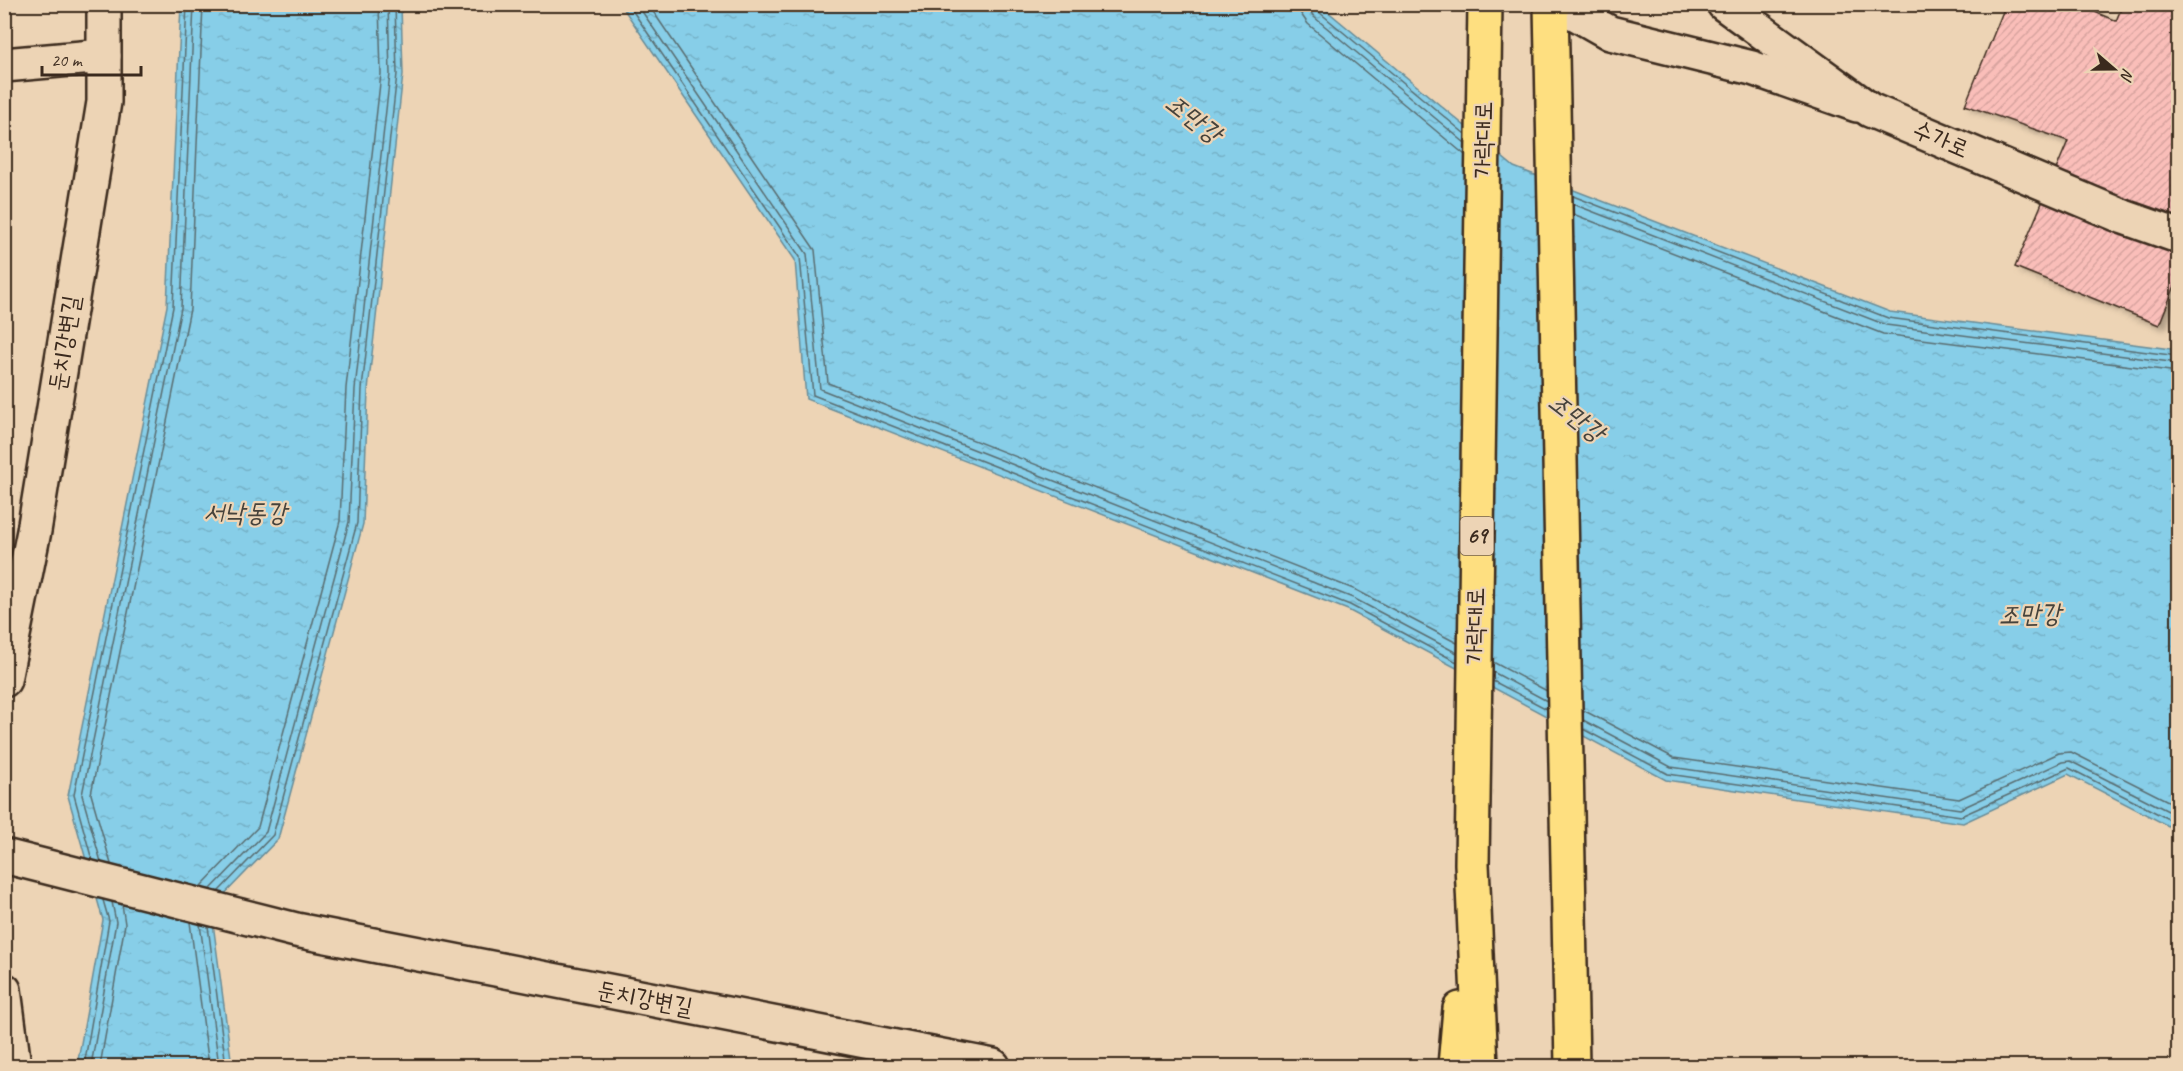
<svg xmlns="http://www.w3.org/2000/svg" width="2183" height="1071" viewBox="0 0 2183 1071" font-family="Caveat,'Poor Story',sans-serif">
	<style>
		.water { fill: url(#water-ripples); stroke: #698c97; stroke-width: 1.5 }
		.lines { fill: none; stroke-linecap: round; stroke-linejoin: round }
		.shore { stroke: #596c6f; stroke-width: 1.5 }
		.building { fill: url(#building-hatch); stroke: #3b2a1e; stroke-width: 1.5; filter: url(#shadow) }
		.street-casing { stroke: #3b2a1e; stroke-width: 38 }
		.secondary-casing { stroke: #3b2a1e; stroke-width: 38 }
		.primary-casing { stroke: #3b2a1e; stroke-width: 38 }
		.street { stroke: #edd4b5; stroke-width: 33 }
		.secondary { stroke: #edd4b5; stroke-width: 33 }
		.primary { stroke: #fedf80; stroke-width: 33 }
		.labels { text-anchor: middle; dominant-baseline: central; stroke-width: 4.5; stroke-linejoin: round; paint-order: stroke }
		.shield { fill: #edd4b5; stroke: #705d4b; stroke-width: 1.5 }
		.shield-label { font-size: 22px; font-weight: bold; fill: #3b2a1e }
		.street-label { font-size: 24px; fill: #3b2a1e; stroke: #edd4b5 }
		.water-label { font-size: 26px; font-style: italic; fill: #46433c; stroke: #edd4b5 }
	</style>
	<defs>
		<pattern id="water-ripples" width="26" height="14" patternUnits="userSpaceOnUse" patternTransform="scale(1.5)"><rect width="26" height="14" fill="#87cee8"/><path d="M2 4q2-2 4 0t4 0M15 11q2-2 4 0t4 0" fill="none" stroke="#75b1c7"/></pattern>
		<pattern id="building-hatch" width="6" height="6" patternUnits="userSpaceOnUse" patternTransform="scale(1.5)"><rect width="6" height="6" fill="#fabeb9"/><path d="M-1 1l2-2M0 6l6-6M5 7l2-2" fill="none" stroke="#d7a39f"/></pattern>
		<filter id="shadow"><feDropShadow dx="6" dy="4" stdDeviation="3" flood-color="#0004"/></filter>
	</defs>
	<rect width="100%" height="100%" fill="#edd4b5"/>
	<filter id="ink" filterUnits="userSpaceOnUse"><feTurbulence type="fractalNoise" baseFrequency=".0167" numOctaves="2"/><feDisplacementMap in="SourceGraphic" scale="12" xChannelSelector="R" yChannelSelector="G"/><feConvolveMatrix kernelMatrix="1 2 1 2 8 2 1 2 1" color-interpolation-filters="sRGB"/></filter>
	<g filter="url(#ink)">
		<!-- water -->
		<g class="water">
			<polygon points="181,5 401,5 403,74 368,390 363,524 278,839 211,908 232,1066 77,1066 103,920 68,796 167,306"/>
			<polygon points="621,5 1320,5 1514,167 1890,312 2178,350 2178,831 2068,774 1963,823 1666,780 1348,610 806,399 795,260"/>
		</g>
		<g class="lines">
			<!-- shore -->
			<g class="shore">
				<polyline points="628,4 800,257 813,395 1350,605 1457,662"/>
				<polyline points="637,4 807,254 820,389 1353,598 1457,653"/>
				<polyline points="648,4 815,250 828,383 1356,590 1457,643"/>
				<polyline points="1300,4 1301,14 1308,24 1465,155"/>
				<polyline points="1309,4 1310,11 1314,17 1465,143"/>
				<polyline points="1317,4 1319,12 1465,134"/>
				<polyline points="1573,196 1888,318 2178,356"/>
				<polyline points="1573,204 1886,325 2178,363"/>
				<polyline points="1573,214 1883,334 2178,372"/>
				<polyline points="1493,662 1547,691"/>
				<polyline points="1493,672 1547,701"/>
				<polyline points="1493,681 1547,709"/>
				<polyline points="1583,710 1674,758 1959,799 2059,753 2071,752 2178,806"/>
				<polyline points="1583,720 1671,767 1960,809 2062,762 2070,761 2178,816"/>
				<polyline points="1583,729 1668,774 1961,816 2069,768 2178,824"/>
				<polyline points="92,860 74,795 173,307 187,4"/>
				<polyline points="101,862 82,795 181,308 194,4"/>
				<polyline points="111,864 91,794 190,309 203,4"/>
				<polyline points="200,887 258,827 340,521 346,388 381,74 379,4"/>
				<polyline points="210,890 266,832 349,522 355,389 390,74 388,4"/>
				<polyline points="218,892 273,835 357,523 362,389 397,74 395,4"/>
				<polyline points="190,922 209,1066"/>
				<polyline points="200,924 219,1066"/>
				<polyline points="208,926 226,1066"/>
				<polyline points="84,1066 109,921 103,900"/>
				<polyline points="91,1066 116,922 112,902"/>
				<polyline points="100,1066 125,924 122,904"/>
			</g>
		</g>
		<!-- building -->
		<polygon class="building" points="2006,4 2076,4 2116,21 2123,4 2178,4 2178,278 2159,325 2015,267 2068,141 1965,105"/>
		<g class="lines">
			<defs>
				<g id="street">
					<polyline points="1559,4 1610,33 1752,68 1857,105"/>
					<polyline points="4,65 104,56"/>
					<polyline points="4,680 34,531 104,102 104,4"/>
					<polyline points="4,990 14,1066"/>
				</g>
				<g id="secondary">
					<polyline points="1724,4 1870,110 2124,217 2178,236"/>
					<polyline points="4,856 296,930 993,1066"/>
				</g>
				<g id="primary">
					<polyline points="1551,4 1572,1066"/>
					<polyline points="1455,1066 1460,1009"/>
					<polyline points="1481,1066 1472,864 1485,4"/>
				</g>
			</defs>
			<!-- street casing -->
			<use href="#street" class="street-casing"/>
			<!-- secondary casing -->
			<use href="#secondary" class="secondary-casing"/>
			<!-- primary casing -->
			<use href="#primary" class="primary-casing"/>
			<!-- street -->
			<use href="#street" class="street"/>
			<!-- secondary -->
			<use href="#secondary" class="secondary"/>
			<!-- primary -->
			<use href="#primary" class="primary"/>
		</g>
	</g>
	<g class="labels">
		<!-- shield labels -->
		<rect class="shield" x="1460.5" y="517" width="33" height="38" rx="4.5"/>
		<g class="shield-label">
			<text x="1477" y="536">69</text>
		</g>
		<!-- street labels -->
		<g class="street-label">
			<text transform="translate(1941 139) rotate(23)">수가로</text>
			<text transform="translate(1483 140) rotate(-89)">가락대로</text>
			<text transform="translate(64 343) rotate(-81)">둔치강변길</text>
			<text transform="translate(1475 626) rotate(-89)">가락대로</text>
			<text transform="translate(645 998) rotate(11)">둔치강변길</text>
		</g>
		<!-- water labels -->
		<g class="water-label">
			<text transform="translate(1194 118) rotate(38)">조만강</text>
			<text transform="translate(1577 417) rotate(38)">조만강</text>
			<text x="245" y="512">서낙동강</text>
			<text transform="translate(2030 614) rotate(-1)">조만강</text>
		</g>
	</g>
	<!-- margin -->
	<rect width="2183" height="1071" fill="none" stroke="#edd4b5" stroke-width="24"/>
	<rect x="12" y="12" width="2159" height="1047" fill="none" stroke="#3b2a1e" stroke-width="2" filter="url(#ink)"/>
	<!-- north arrow -->
	<g transform="translate(2114 69) rotate(110)" stroke="#edd4b5" stroke-width="4.5" paint-order="stroke">
	<path d="M0-4.5L10 22L0 15L-10 22Z" fill="#3b2a1e"/>
	<text y="-9" font-size="16" font-weight="bold" text-anchor="middle" fill="#3b2a1e">N</text>
	</g>
	<!-- scale -->
	<path d="M42 66v9h99v-9" fill="none" stroke="#3b2a1e" stroke-width="3"/>
	<text x="51" y="66" font-size="18" fill="#3b2a1e" stroke="#edd4b5" stroke-width="4.5" paint-order="stroke">20 m</text>
</svg>
